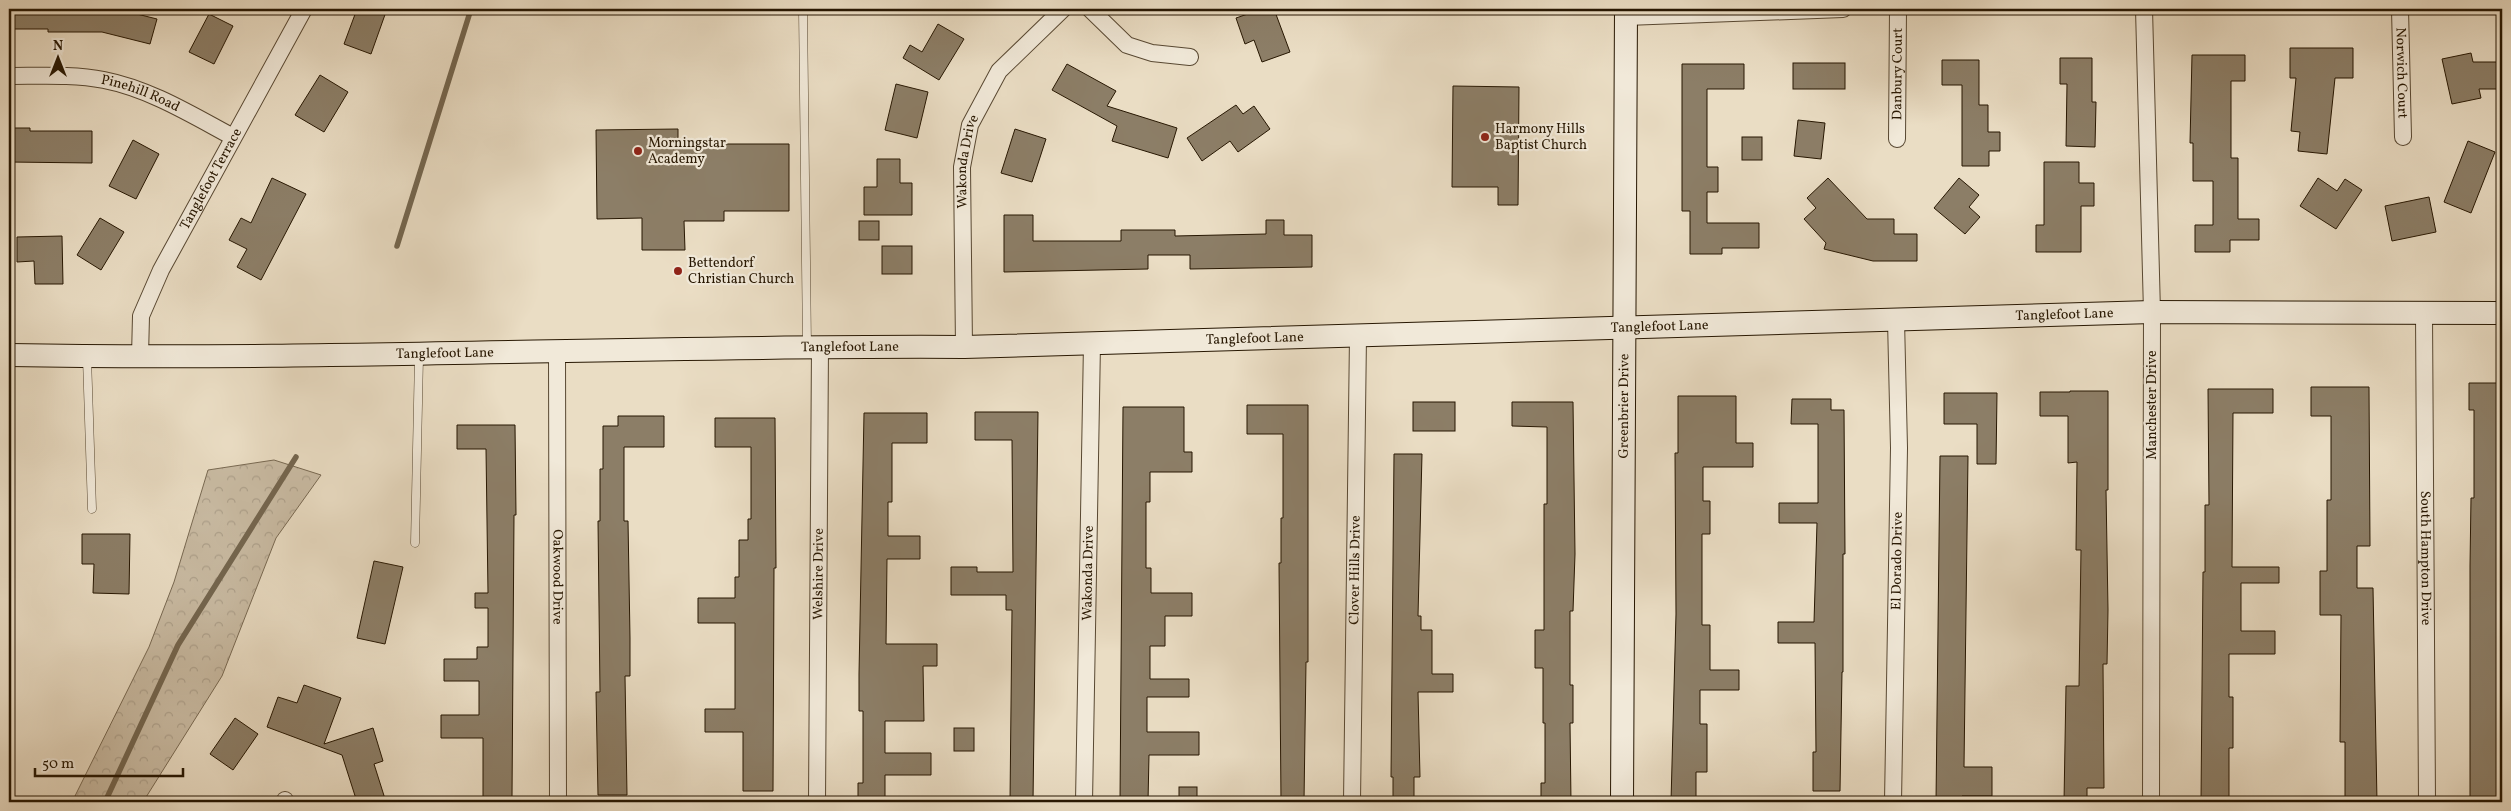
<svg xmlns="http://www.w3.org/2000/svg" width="2511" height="811" viewBox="0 0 2511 811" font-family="Vollkorn,serif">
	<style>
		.forest { fill: url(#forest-crowns); stroke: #786952 }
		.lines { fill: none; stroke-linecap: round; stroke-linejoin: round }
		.stream { stroke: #74664f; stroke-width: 5.5 }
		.building { fill: #8c7e67; stroke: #271702 }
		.lane-casing { stroke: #584832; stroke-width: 9 }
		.street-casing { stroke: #584832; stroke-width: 18 }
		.secondary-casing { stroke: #271702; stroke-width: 24 }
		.lane { stroke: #f1e9d9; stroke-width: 8 }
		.street { stroke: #f1e9d9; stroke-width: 16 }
		.secondary { stroke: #f1e9d9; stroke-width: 22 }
		.poi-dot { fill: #8f2418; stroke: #f1e9d9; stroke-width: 2 }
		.labels { text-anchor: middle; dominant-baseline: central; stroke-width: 4.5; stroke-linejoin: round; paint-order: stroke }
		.street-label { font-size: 14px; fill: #271702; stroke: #f1e9d9 }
		.poi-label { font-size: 14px; fill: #271702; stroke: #f1e9d9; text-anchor: start }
	</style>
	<defs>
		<pattern id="forest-crowns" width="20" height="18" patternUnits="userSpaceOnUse" patternTransform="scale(1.25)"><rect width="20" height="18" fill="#c9bba3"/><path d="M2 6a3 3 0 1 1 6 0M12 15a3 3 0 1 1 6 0" fill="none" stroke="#ada08b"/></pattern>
	</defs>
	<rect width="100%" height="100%" fill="#eaddc4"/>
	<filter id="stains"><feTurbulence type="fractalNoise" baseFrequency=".004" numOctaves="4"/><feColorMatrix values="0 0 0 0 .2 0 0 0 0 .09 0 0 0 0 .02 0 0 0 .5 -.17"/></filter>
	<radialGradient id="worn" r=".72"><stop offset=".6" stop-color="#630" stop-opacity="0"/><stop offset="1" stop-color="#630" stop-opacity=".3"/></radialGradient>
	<!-- forest -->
	<polygon class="forest" points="274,460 321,475 276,538 222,676 143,802 72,802 149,647 174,582 208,470"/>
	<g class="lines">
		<!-- stream -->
		<g class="stream">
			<polyline points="397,246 471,9"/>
			<polyline points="105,802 178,645 296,457"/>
		</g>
	</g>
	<!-- building -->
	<g class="building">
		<polygon points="9,9 117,9 157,19 150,44 102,32 48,32 48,29 9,29"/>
		<polygon points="357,9 387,9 371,54 344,44"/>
		<polygon points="1262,9 1274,9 1290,52 1262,62 1254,40 1245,44 1236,18"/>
		<polygon points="209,14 233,26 214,64 189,52"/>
		<polygon points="938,24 964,39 939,80 903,58 910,45 922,52"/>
		<polygon points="2290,48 2353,48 2353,78 2335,78 2327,154 2298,151 2300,132 2291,131 2296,78 2290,78"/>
		<polygon points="2471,53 2473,62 2502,62 2502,89 2479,89 2481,98 2452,104 2442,59"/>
		<polygon points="2192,55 2245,55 2245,81 2231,81 2231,158 2238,158 2238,219 2259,219 2259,240 2230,240 2230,252 2195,252 2195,225 2213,225 2213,181 2193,181 2193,143 2190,143"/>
		<polygon points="2060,58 2092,58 2092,102 2096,102 2095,147 2066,146 2067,84 2060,84"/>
		<polygon points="1942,60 1979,60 1979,105 1988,105 1988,132 2000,132 2000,151 1989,151 1989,166 1962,166 1962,85 1942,85"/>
		<rect x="1793" y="63" width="52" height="26"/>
		<polygon points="1067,64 1116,91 1107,106 1177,128 1168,158 1112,141 1117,126 1052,90"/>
		<polygon points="1682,64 1744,64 1744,89 1707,89 1707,167 1718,167 1718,192 1707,192 1707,223 1759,223 1759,248 1722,248 1722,254 1690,254 1690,211 1682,211"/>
		<polygon points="320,75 348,92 324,132 295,115"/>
		<polygon points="896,84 928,92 917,138 885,130"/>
		<polygon points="1453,86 1519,87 1518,205 1498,205 1498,187 1452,187"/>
		<polygon points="1236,105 1243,114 1254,106 1270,129 1238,152 1230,141 1202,161 1187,138"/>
		<polygon points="1798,120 1825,123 1821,159 1794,156"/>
		<polygon points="9,128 30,128 30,131 92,131 92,163 9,162"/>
		<polygon points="678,129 678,144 789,144 789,211 724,211 724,221 684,221 685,250 642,250 642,218 597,219 596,130"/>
		<polygon points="1015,129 1046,139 1032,182 1001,173"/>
		<rect x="1742" y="137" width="20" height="23"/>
		<polygon points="133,140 159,154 136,199 109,186"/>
		<polygon points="2468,141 2495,152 2471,213 2444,202"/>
		<polygon points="877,159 900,159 900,183 912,183 912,215 864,215 864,187 877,187"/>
		<polygon points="2044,162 2079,162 2079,183 2094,183 2094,206 2081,206 2081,252 2036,252 2036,225 2044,225"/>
		<polygon points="272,178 306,194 261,280 237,267 247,249 229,240 241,218 251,223"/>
		<polygon points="1828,178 1867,219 1894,219 1894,234 1917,234 1917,261 1873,261 1824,249 1826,243 1804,219 1816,208 1807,198"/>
		<polygon points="1959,178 1979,195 1969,207 1980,217 1965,234 1934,208"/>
		<polygon points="2318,178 2337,191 2345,179 2362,190 2336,229 2300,206"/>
		<polygon points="2429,197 2436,232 2392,241 2385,206"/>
		<polygon points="1004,215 1033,215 1033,241 1121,241 1121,230 1175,230 1175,236 1266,234 1266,220 1284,220 1284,235 1312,235 1312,267 1190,269 1190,255 1148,255 1148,269 1004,272"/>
		<polygon points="100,218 124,232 101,270 77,255"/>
		<rect x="859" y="221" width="20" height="19"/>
		<polygon points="62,236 63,284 35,284 34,261 17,262 17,237"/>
		<rect x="882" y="246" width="30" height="28"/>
		<polygon points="2469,383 2502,383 2502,546 2497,546 2497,594 2502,594 2502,610 2499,610 2499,672 2497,672 2498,802 2470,802 2470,566 2471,498 2474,498 2474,410 2469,410"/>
		<polygon points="2311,387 2369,387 2370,546 2357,546 2357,588 2373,588 2377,802 2345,802 2345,742 2340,742 2341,615 2320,615 2320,571 2327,571 2327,500 2331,500 2331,416 2311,416"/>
		<polygon points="2208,389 2273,389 2273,413 2233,413 2232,567 2279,567 2279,583 2241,583 2241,631 2275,631 2275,654 2229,654 2229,697 2233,697 2233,748 2229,748 2229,802 2201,802 2203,572 2205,572 2205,505 2209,505"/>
		<polygon points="2070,391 2108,391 2108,490 2106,490 2108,610 2107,664 2103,664 2104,788 2087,788 2087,802 2064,802 2066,686 2079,686 2081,550 2076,550 2077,462 2068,463 2068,416 2040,416 2040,392 2070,392"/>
		<polygon points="1944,393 1997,393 1996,464 1977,464 1977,424 1944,424"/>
		<polygon points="1678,396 1736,396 1736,443 1753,443 1753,467 1703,467 1703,501 1710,501 1710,534 1702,534 1702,625 1710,625 1710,670 1739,670 1739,690 1700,690 1700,724 1707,724 1707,772 1696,772 1696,802 1671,802 1676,614 1675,453 1678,453"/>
		<polygon points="1792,399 1831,399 1831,410 1844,410 1845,554 1843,554 1843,672 1842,672 1840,791 1813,791 1813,752 1816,752 1815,643 1778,643 1778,622 1814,622 1817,523 1779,523 1779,503 1818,503 1818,424 1791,424"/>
		<rect x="1413" y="402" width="42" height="29"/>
		<polygon points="1512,402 1573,402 1575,554 1573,611 1570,611 1570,685 1573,685 1573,723 1570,723 1571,802 1541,802 1541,783 1545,783 1545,723 1543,723 1543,668 1535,668 1535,630 1544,630 1544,504 1547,504 1547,427 1512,426"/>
		<polygon points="1247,405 1308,405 1308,662 1306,662 1304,802 1281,802 1279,563 1281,563 1281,518 1283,518 1283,434 1247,434"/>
		<polygon points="1123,407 1184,407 1184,452 1192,452 1192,472 1150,472 1150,502 1146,502 1146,568 1151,568 1151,593 1192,593 1192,616 1165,616 1165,646 1150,646 1150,679 1189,679 1189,697 1147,697 1147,732 1199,732 1199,755 1149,755 1148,802 1120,802"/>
		<polygon points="975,412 1038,412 1033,802 1010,802 1012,610 1006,610 1006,595 951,595 951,567 977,567 977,572 1013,572 1012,440 975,440"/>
		<polygon points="864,413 927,413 927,443 892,443 892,502 888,502 888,536 920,536 920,559 887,559 886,644 937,644 937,666 923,666 924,721 885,721 885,753 931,753 931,775 885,775 885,802 858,802 858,783 863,783 863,711 859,711 859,674"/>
		<polygon points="618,416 664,416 664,447 624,447 624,521 628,521 630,638 630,676 625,676 627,795 598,795 596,692 600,692 598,521 600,521 600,469 603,469 603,426 618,426"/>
		<polygon points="715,418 775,418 776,568 774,568 773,791 743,791 743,732 705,732 705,709 735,709 735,623 698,623 698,598 735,598 735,577 739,577 739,540 748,540 748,519 751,519 751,447 715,447"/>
		<polygon points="457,425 515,425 516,515 514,515 512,797 483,797 483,738 441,738 441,715 479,715 479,681 444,681 444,659 477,659 477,647 488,647 488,608 475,608 475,593 488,593 486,449 457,449"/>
		<polygon points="1394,454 1422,454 1418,616 1421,616 1421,630 1432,630 1432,674 1453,674 1453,692 1418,692 1420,777 1414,777 1414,802 1393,802 1393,777 1391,777"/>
		<polygon points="1940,456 1968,456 1964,767 1992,767 1992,796 1962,796 1962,802 1936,802"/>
		<polygon points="82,534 130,534 129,594 93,593 94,564 82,564"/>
		<polygon points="374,561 403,567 385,644 357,638"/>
		<polygon points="304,685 341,698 324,744 373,728 383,761 374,764 386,802 357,802 342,755 267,727 278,697 297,703"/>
		<polygon points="235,718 258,734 233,770 210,754"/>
		<rect x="954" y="728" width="20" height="23"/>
		<rect x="1179" y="787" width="18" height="15"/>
	</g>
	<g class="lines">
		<defs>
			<g id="lane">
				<polyline points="803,9 807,346"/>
				<polyline points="87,358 92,509"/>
				<polyline points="415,543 419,357"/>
			</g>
			<g id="street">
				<polyline points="1090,9 1127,45 1152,53 1190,57"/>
				<polyline points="2144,9 2152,312 2151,802"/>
				<path id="s1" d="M2400,9L2403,137"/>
				<polyline points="1626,17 1843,9"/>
				<path id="s2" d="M9,76C40,76 74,74 104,80C150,89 192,115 233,137"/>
				<path id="s3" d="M1897,139L1898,9"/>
				<path id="s4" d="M2424,314L2427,802"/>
				<path id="s5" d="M964,347L962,167L970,125L999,71L1063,9"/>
				<path id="s6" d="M557,352L558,802"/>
				<path id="s7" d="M140,356L141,316L161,270L304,9"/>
				<polyline points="285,802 285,800"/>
				<path id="s8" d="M817,802L820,346"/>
				<path id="s9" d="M1084,802L1092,343"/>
				<path id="s10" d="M1352,802L1358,336"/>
				<path id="s11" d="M1893,802L1899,448L1896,320"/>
			</g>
			<g id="secondary">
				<path id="s12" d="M9,355C327,361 646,345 964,347L2152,312L2502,313"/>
				<path id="s13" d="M1622,802L1626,9"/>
			</g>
		</defs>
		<!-- lane casing -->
		<use href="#lane" class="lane-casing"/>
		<!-- street casing -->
		<use href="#street" class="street-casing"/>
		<!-- secondary casing -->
		<use href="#secondary" class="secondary-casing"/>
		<!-- lane -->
		<use href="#lane" class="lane"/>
		<!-- street -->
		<use href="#street" class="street"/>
		<!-- secondary -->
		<use href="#secondary" class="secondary"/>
	</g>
	<!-- markers -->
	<g class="poi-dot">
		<circle cx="1485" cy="137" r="5"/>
		<circle cx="638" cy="151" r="5"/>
		<circle cx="678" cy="271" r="5"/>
	</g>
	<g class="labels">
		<!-- street labels -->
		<g class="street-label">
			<text stroke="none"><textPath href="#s1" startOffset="64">Norwich Court</textPath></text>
			<text stroke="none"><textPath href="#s3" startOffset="65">Danbury Court</textPath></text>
			<text stroke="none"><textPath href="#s2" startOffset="134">Pinehill Road</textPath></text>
			<text stroke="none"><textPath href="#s5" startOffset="186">Wakonda Drive</textPath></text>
			<text stroke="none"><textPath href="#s7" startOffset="194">Tanglefoot Terrace</textPath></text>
			<text stroke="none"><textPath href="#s12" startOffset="2056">Tanglefoot Lane</textPath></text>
			<text stroke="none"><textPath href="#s12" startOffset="1651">Tanglefoot Lane</textPath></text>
			<text stroke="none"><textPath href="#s12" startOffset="1246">Tanglefoot Lane</textPath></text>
			<text stroke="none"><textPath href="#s12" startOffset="841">Tanglefoot Lane</textPath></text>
			<text stroke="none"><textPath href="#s12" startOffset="436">Tanglefoot Lane</textPath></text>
			<text transform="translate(2152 405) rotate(-90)">Manchester Drive</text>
			<text stroke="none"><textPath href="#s13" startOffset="396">Greenbrier Drive</textPath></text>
			<text stroke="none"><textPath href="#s4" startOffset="244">South Hampton Drive</textPath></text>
			<text stroke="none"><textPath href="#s11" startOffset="241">El Dorado Drive</textPath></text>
			<text stroke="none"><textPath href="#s10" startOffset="232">Clover Hills Drive</textPath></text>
			<text stroke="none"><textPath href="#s9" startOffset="229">Wakonda Drive</textPath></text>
			<text stroke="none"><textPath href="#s8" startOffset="228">Welshire Drive</textPath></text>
			<text stroke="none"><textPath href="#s6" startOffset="225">Oakwood Drive</textPath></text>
		</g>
		<!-- poi labels -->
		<g class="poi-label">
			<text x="1495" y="129">Harmony Hills<tspan x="1495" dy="16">Baptist Church</tspan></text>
			<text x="648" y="143">Morningstar<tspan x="648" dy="16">Academy</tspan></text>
			<text x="688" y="263">Bettendorf<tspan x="688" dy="16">Christian Church</tspan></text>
		</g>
	</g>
	<!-- margin -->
	<rect width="2511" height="811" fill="none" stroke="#eaddc4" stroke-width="30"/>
	<rect x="10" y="10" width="2491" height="791" fill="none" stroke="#271702" stroke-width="2.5"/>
	<rect x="15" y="15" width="2481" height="781" fill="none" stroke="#271702"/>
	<!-- north arrow -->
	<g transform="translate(58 58)" stroke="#f1e9d9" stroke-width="4" paint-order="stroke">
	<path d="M0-4L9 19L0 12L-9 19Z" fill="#271702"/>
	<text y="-8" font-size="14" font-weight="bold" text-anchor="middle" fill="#271702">N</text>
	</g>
	<!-- scale -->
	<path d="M35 768v8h148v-8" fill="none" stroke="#271702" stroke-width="2.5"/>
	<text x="42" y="768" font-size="15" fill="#271702" stroke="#f1e9d9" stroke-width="4" paint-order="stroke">50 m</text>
	<rect width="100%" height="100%" filter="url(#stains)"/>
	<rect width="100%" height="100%" fill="url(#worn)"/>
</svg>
